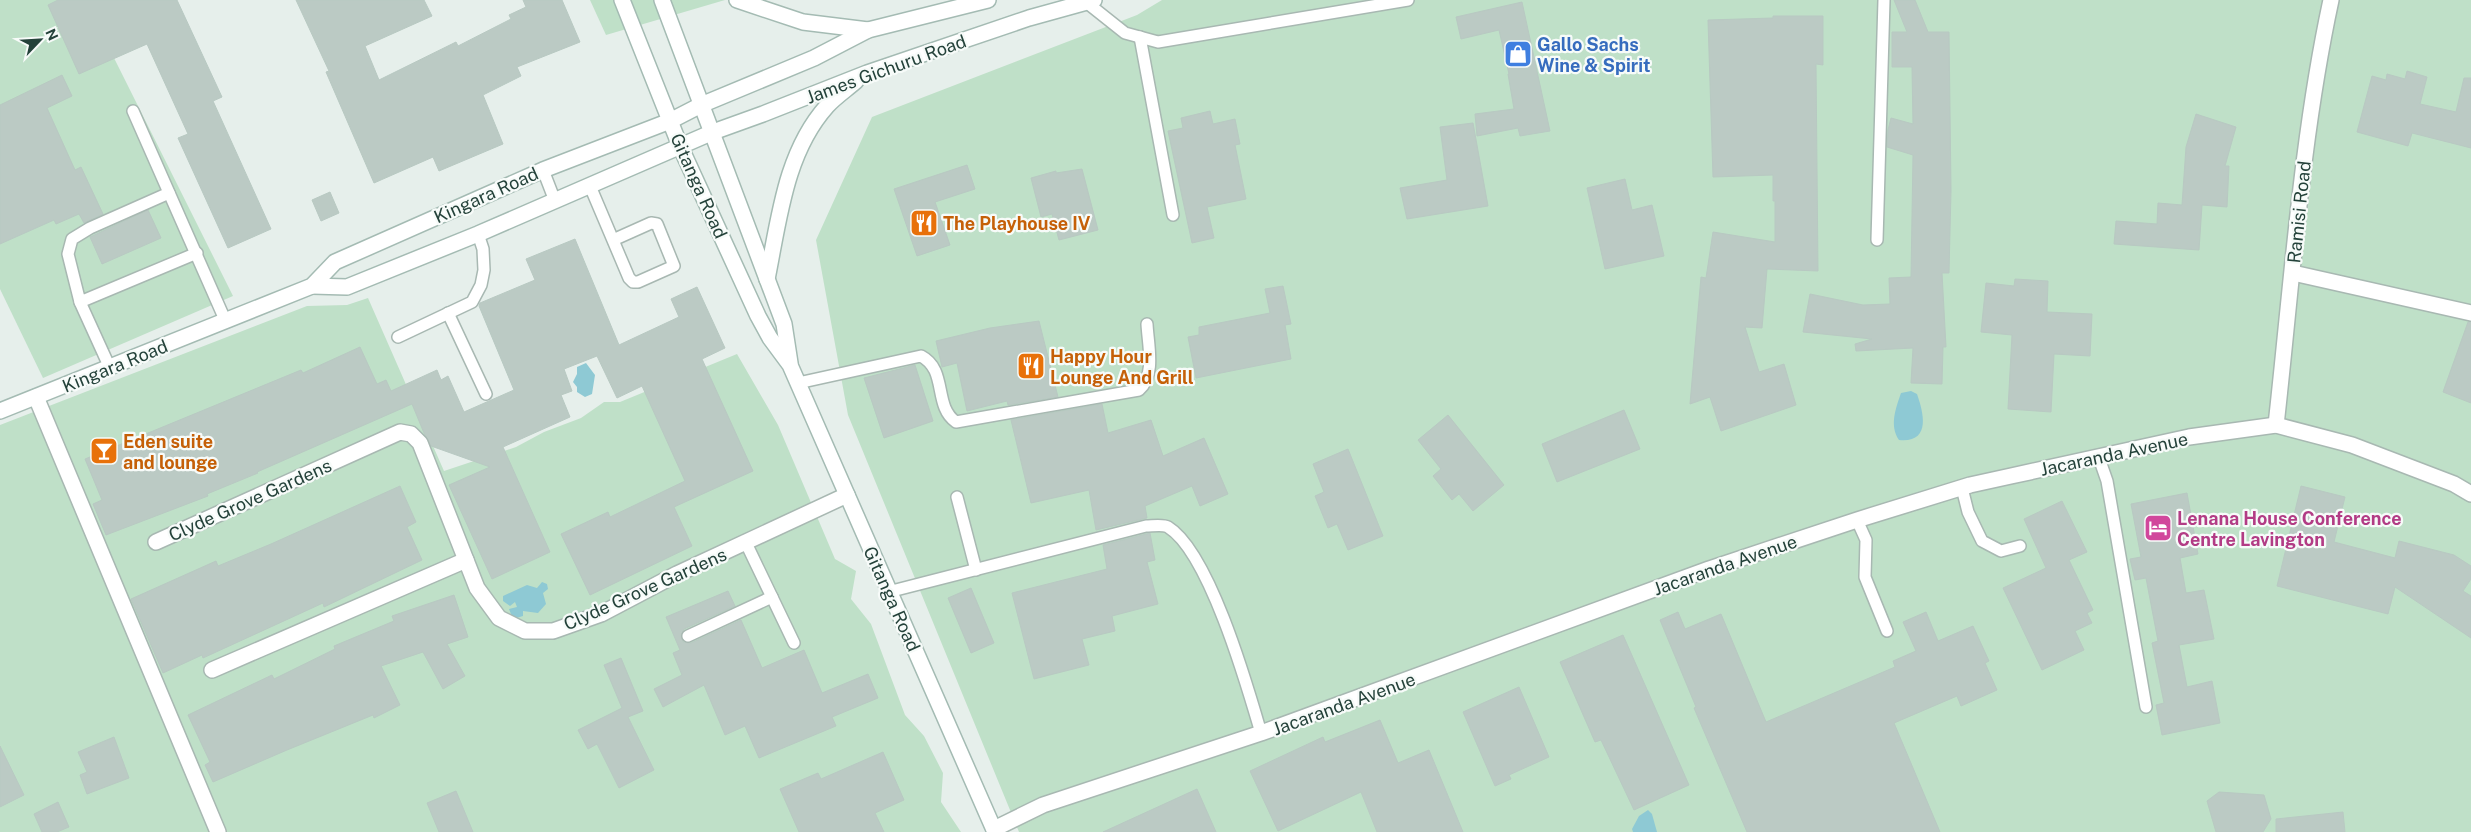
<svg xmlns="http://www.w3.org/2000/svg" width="2471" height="832" viewBox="0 0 2471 832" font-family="'Public Sans',sans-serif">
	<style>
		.green { fill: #bfe0c8 }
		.water { fill: #8ec9d4 }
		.building { fill: #bbcac4; stroke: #b8c9c2 }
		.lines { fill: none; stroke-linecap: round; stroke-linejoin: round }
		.lane-casing { stroke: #a8b8b2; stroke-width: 14 }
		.street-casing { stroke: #a8b8b2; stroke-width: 18 }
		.secondary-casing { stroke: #a4bbb3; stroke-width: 18 }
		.lane { stroke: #fff; stroke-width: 11 }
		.street { stroke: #fff; stroke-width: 15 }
		.secondary { stroke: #fff; stroke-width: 15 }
		.labels { text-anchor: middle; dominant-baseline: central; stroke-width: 4.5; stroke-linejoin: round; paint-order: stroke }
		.shop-label { font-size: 18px; font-weight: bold; fill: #366cbe; stroke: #f7fbf9; text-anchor: start }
		.street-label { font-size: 18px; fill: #24423a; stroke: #f7fbf9 }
		.food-label { font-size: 18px; font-weight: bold; fill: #c56008; stroke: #f7fbf9; text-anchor: start }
		.hotel-label { font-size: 18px; font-weight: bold; fill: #b23c85; stroke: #f7fbf9; text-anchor: start }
	</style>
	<rect width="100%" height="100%" fill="#e6efeb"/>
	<!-- green -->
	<g class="green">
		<polygon points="0,0 85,0 233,296 43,378 0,289"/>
		<polygon points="590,0 725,0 606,35"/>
		<polygon points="1162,0 2471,0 2471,832 1019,832 848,415 816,240 872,117 1137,15"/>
		<polygon points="368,298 444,471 516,447 544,432 581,418 604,402 620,402 737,354 778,425 835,559 856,571 851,599 871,624 905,715 924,736 943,773 941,802 961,832 0,832 0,425 307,306 347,305"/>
	</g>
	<!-- water -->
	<g class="water">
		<polygon points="586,363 595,375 592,394 585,397 577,392 577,387 573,382 577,374 577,367"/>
		<path d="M1911,391L1917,394C1924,414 1931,443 1899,440C1889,425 1896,408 1901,393Z"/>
		<polygon points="542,582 547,584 548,589 543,593 546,604 538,613 523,611 523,616 513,619 509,609 517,607 515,602 510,606 503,601 503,596 527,585 537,588"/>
		<polygon points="1648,810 1652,814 1657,832 1633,832 1632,829 1639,816"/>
	</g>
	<!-- building -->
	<g class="building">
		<polygon points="58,0 177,0 222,97 213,101 271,229 228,248 178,138 188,134 147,44 79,74 48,5"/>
		<polygon points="296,0 424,0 432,16 365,46 379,80 456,42 458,46 511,19 509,15 526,7 523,0 562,0 580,42 517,67 521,76 483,95 503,144 439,171 433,157 374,183 326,72 329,71"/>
		<polygon points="1894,0 1915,0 1928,32 1949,32 1951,191 1949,273 1942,273 1946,347 1943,347 1942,384 1911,383 1913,348 1856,351 1855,344 1872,339 1803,332 1810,294 1863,305 1890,304 1889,278 1911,277 1913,155 1887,147 1888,130 1891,118 1913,124 1912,67 1892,67 1892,32 1907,32"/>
		<polygon points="1522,2 1550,131 1520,136 1518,128 1477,136 1475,114 1514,109 1508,74 1509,74 1499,30 1461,39 1456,17"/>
		<polygon points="1773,16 1823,16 1823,65 1816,64 1818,271 1767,269 1762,328 1745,327 1759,372 1784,364 1796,405 1721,431 1710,397 1690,404 1701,277 1706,278 1713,232 1775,242 1775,201 1773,201 1773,175 1713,177 1708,20 1773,18"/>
		<polygon points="2407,71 2427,77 2420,104 2456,112 2464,78 2471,78 2471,148 2412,133 2408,146 2357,132 2372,76 2386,80 2387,74 2405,79"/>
		<polygon points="62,75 72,96 47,108 75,170 81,167 103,214 84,223 79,214 56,224 54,220 0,244 0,105"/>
		<polygon points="1210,111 1213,124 1235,119 1240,144 1235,145 1246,199 1207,207 1214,238 1192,243 1168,131 1183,128 1181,118"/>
		<polygon points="2196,114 2236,127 2225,166 2229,166 2227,207 2202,205 2199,250 2114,244 2116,221 2157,224 2158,203 2182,205 2186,147"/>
		<polygon points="1473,123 1488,206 1407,219 1400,188 1447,180 1440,127"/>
		<polygon points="967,165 975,189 935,202 950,245 917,256 894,189"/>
		<polygon points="1082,169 1098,230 1059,240 1052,214 1041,217 1031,178 1056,171 1056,173"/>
		<polygon points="1625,179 1632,210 1652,205 1664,256 1605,269 1587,188"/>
		<polygon points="330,192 339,213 321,221 312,200"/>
		<polygon points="148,210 161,238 102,264 90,237"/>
		<polygon points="575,239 619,345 679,317 671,299 697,287 725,348 702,359 753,471 674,507 692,546 590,595 561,534 608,512 610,517 685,481 642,386 617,398 597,356 564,369 572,391 561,395 570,417 503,447 550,552 492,579 449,485 490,467 431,446 424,433 412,404 257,472 258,473 207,494 208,496 106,535 93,504 102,500 85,459 301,370 303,373 360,347 377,384 386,380 391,391 437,370 441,380 448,376 464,412 514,390 479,306 480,303 535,280 526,259"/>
		<polygon points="2015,279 2048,281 2047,312 2092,314 2090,356 2054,354 2051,412 2008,409 2012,335 1981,332 1986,283 2014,286"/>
		<polygon points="1283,286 1291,324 1285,325 1291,359 1196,378 1188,337 1199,335 1199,327 1270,313 1265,289"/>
		<polygon points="1039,321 1058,397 1008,405 1007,401 967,411 957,363 942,367 936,341 990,328"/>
		<polygon points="2468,322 2471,322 2471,403 2443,392"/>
		<polygon points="915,365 933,421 884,438 864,378"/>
		<polygon points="1102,404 1108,433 1151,420 1163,456 1204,438 1228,494 1200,506 1192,486 1145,506 1147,518 1096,530 1089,490 1031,503 1011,420"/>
		<polygon points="1624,410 1640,449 1557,482 1542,444"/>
		<polygon points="1448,415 1504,485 1473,511 1459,494 1452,500 1433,476 1441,469 1418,440"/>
		<polygon points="1348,449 1383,536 1348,550 1337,524 1328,528 1315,496 1324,492 1313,464"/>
		<polygon points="400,486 416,522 407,527 422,560 324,607 323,603 203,658 202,655 163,673 131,599 216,561 218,566 271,544"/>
		<polygon points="2301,486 2345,497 2334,542 2395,558 2399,541 2454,555 2471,566 2471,579 2463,591 2471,596 2471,638 2395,587 2388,614 2277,586"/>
		<polygon points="2187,493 2198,554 2180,558 2186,593 2204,590 2214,639 2179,645 2187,687 2212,681 2220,723 2162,735 2156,705 2164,703 2152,643 2158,641 2146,578 2135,580 2130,559 2141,557 2131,504"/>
		<polygon points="2062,501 2087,552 2069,560 2093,610 2087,613 2092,623 2075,631 2084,650 2042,670 2003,588 2046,568 2024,519"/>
		<polygon points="1150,533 1155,560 1147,562 1158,604 1112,616 1115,631 1082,639 1089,665 1034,679 1012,593 1107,569 1103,545"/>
		<polygon points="971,588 994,643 971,653 948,598"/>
		<polygon points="728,591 735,606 684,629 681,636 683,642 691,643 741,620 762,668 804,650 822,693 868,674 878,698 832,717 836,726 759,758 745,726 725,735 704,685 663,707 654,689 682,675 673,653 680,650 666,617"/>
		<polygon points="454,595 468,637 447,644 465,676 443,689 423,652 381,666 400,705 374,718 373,715 287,750 213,782 205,765 210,762 188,715 272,675 274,679 335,649 334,646 394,621 392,616"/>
		<polygon points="1678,612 1685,629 1721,614 1766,722 1895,667 1893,661 1916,651 1903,622 1926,612 1938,641 1973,626 1989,661 1985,663 1997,690 1961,706 1957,696 1894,723 1940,832 1747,832 1694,708 1696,707 1660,620"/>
		<polygon points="1623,635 1689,785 1634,810 1601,740 1595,742 1560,662"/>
		<polygon points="621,658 643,711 628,717 654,770 619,788 597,744 588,749 578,730 622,708 604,665"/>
		<polygon points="1519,687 1549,757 1509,775 1511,779 1495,786 1463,712"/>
		<polygon points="1380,720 1398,763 1429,750 1463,832 1377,832 1361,792 1278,831 1250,771 1323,737 1325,742"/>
		<polygon points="114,737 129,778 87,794 80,775 87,772 78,752"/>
		<polygon points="0,746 24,795 0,807"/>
		<polygon points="883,752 904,800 875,813 884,832 799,832 780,789 818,773 821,779"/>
		<polygon points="1197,789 1216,832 1103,832"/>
		<polygon points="456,791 473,832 439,832 427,803"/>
		<polygon points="2219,792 2264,795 2271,819 2263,832 2216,832 2207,801"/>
		<polygon points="58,802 69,827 57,832 42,832 34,814"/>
		<polygon points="2343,812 2345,832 2276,832 2276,819"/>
	</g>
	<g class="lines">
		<defs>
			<g id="lane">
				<polyline points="1086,2 1125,33 1158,42 1408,0"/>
				<polyline points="1140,37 1173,215"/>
				<polyline points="133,111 226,322"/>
				<polyline points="543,170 555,201"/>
				<polyline points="590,186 629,278 633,282 638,282 674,266 657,224 651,223 613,240"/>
				<polyline points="169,193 90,228 72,239 68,254 80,302 197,253"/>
				<polyline points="1877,240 1884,0"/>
				<polyline points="80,302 110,368"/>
				<polyline points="448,313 486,394"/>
				<polyline points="398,337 472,302 481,285 484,270 483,249 478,234"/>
				<path d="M798,383L921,356C948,370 933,406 956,422L1139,390C1156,375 1148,345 1147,324"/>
				<polyline points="2099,458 2107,481 2146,707"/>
				<polyline points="1962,488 1968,512 1982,541 2001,551 2020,546"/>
				<polyline points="957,497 976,570"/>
				<polyline points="1857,520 1866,540 1865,577 1887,631"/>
				<polyline points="746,543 794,643"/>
				<path d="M888,592L1146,526C1152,526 1163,524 1168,527C1209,552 1247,685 1261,733"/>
				<polyline points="688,636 772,597"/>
			</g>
			<g id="street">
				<polyline points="2293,273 2471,313"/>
				<polyline points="36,397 218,832"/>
				<path d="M2276,425C2292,283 2301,139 2331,0"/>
				<polyline points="156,542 400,432 411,434 420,443 477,588 499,618 525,631 553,631 601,614 677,574 847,495"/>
				<polyline points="212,670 466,560"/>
				<polyline points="994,829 1043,805 1261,733 1709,569 1857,520 1970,485 2011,476 2189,437 2276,425 2352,445 2454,484 2471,494"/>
			</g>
			<g id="secondary">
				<polyline points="622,0 680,146 758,316 770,338 790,365 995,832"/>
				<polyline points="662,0 784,324 790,363"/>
				<polyline points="737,0 803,22 868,30"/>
				<path d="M767,279C779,220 785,153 827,106C835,97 847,89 856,81"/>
				<polyline points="312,286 347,287 478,234 713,132 763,114 867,73 1029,18 1094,0"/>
				<polyline points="0,411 312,286 335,262 543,170 670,121 701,105 814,58 868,30 988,0"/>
			</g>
		</defs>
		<!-- lane casing -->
		<use href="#lane" class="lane-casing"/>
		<!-- street casing -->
		<use href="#street" class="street-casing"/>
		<!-- secondary casing -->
		<use href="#secondary" class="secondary-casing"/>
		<!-- lane -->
		<use href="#lane" class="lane"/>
		<!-- street -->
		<use href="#street" class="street"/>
		<!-- secondary -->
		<use href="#secondary" class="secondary"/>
	</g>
	<!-- icons -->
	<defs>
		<symbol id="shop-square" viewBox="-11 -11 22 22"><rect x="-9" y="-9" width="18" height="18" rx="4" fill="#3f7fe0" stroke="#f7fbf9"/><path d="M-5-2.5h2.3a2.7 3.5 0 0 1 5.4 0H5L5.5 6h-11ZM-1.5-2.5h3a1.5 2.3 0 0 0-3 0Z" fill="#fff"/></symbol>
		<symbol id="restaurant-square" viewBox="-11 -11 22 22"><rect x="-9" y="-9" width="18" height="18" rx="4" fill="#e8710a" stroke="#f7fbf9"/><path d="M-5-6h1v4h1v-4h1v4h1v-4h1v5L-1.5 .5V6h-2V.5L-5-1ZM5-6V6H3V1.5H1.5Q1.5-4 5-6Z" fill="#fff"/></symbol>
		<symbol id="bar-square" viewBox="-11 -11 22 22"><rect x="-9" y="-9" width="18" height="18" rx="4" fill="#e8710a" stroke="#f7fbf9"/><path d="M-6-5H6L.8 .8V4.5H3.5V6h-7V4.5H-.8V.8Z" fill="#fff"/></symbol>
		<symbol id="hotel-square" viewBox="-11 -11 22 22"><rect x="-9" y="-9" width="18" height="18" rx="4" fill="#d1479c" stroke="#f7fbf9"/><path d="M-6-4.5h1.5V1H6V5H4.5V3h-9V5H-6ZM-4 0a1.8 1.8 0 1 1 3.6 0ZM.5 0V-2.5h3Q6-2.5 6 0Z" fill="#fff"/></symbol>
	</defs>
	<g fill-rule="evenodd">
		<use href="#shop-square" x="1502" y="38" width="32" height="32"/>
		<use href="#restaurant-square" x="908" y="207" width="32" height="32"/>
		<use href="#restaurant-square" x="1015" y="350" width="32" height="32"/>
		<use href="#bar-square" x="88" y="435" width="32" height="32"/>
		<use href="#hotel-square" x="2142" y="512" width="32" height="32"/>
	</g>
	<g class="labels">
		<!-- shop labels -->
		<g class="shop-label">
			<text x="1537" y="44">Gallo Sachs<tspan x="1537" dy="21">Wine &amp; Spirit</tspan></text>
		</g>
		<!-- street labels -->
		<g class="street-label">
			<text transform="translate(886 69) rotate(-20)">James Gichuru Road</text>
			<text transform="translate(699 186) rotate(66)">Gitanga Road</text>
			<text transform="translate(486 195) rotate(-24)">Kingara Road</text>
			<text transform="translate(2299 212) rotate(-84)">Ramisi Road</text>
			<text transform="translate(115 366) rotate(-22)">Kingara Road</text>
			<text transform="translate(2114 454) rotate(-12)">Jacaranda Avenue</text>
			<text transform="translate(250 500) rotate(-24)">Clyde Grove Gardens</text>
			<text transform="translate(1725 565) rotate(-19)">Jacaranda Avenue</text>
			<text transform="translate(645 589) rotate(-24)">Clyde Grove Gardens</text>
			<text transform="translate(892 599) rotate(66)">Gitanga Road</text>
			<text transform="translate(1344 704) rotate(-20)">Jacaranda Avenue</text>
		</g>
		<!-- food labels -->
		<g class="food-label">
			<text x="943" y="223">The Playhouse IV</text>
			<text x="1050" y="356">Happy Hour<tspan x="1050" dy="21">Lounge And Grill</tspan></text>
			<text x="123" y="441">Eden suite<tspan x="123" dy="21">and lounge</tspan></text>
		</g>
		<!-- hotel labels -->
		<g class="hotel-label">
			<text x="2177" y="518">Lenana House Conference<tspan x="2177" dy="21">Centre Lavington</tspan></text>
		</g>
	</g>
	<!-- north arrow -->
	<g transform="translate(40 40) rotate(65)" stroke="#f7fbf9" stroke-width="4" paint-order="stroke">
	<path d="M0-4L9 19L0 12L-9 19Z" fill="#24423a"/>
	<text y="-8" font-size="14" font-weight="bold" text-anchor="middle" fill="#24423a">N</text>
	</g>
</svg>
